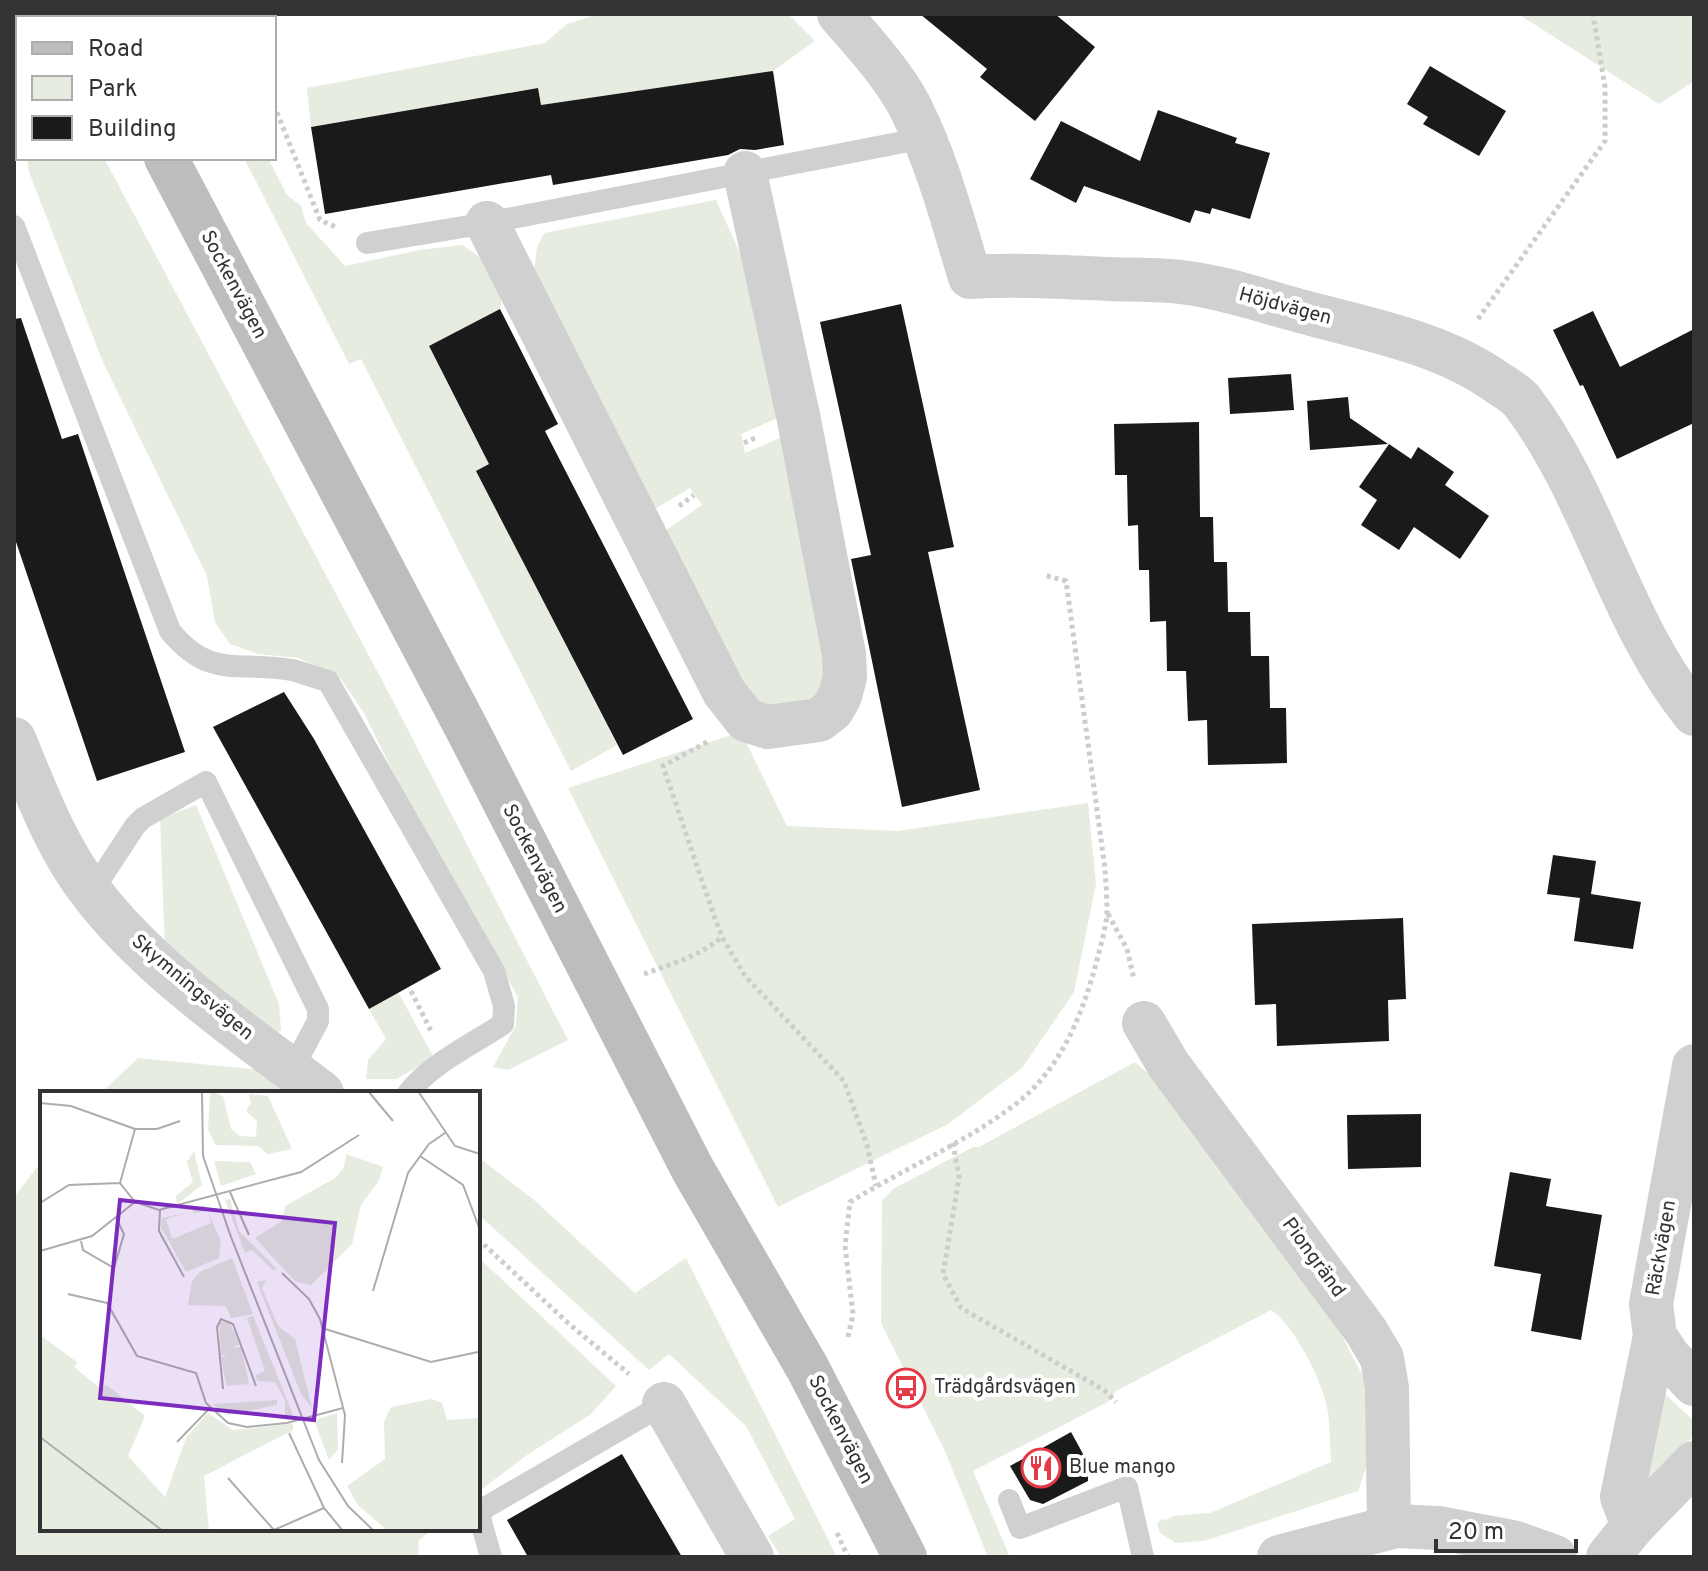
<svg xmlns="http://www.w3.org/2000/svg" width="1708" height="1571" viewBox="0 0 1708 1571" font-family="Overpass,sans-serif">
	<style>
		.green { fill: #e6ecdf }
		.building { fill: #1a1a1a }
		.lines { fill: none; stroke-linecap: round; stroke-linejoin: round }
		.path { stroke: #cdcdcd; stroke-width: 5; stroke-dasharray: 4 4; stroke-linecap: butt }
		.lane { stroke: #d0d0d0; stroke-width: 22 }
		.street { stroke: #d0d0d0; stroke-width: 44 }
		.secondary { stroke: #bdbdbd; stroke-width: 44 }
		.labels { text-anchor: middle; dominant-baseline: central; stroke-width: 8; stroke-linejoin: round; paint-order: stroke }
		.street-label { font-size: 20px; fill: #333; stroke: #fff }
		.poi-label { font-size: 20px; fill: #333; stroke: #fff; text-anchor: start }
		.inset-road { fill: none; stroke: #adadad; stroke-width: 2 }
		.view { fill: #7b2cbf; fill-opacity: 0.15; stroke: #7b2cbf; stroke-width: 4 }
		.inset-edge { fill: none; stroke: #333; stroke-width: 4 }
	</style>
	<rect width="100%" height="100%" fill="#fff"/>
	<!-- green -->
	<g class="green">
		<polygon points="598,14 788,14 815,41 773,71 541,105 538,88 311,127 307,88 545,43 567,24"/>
		<polygon points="1518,14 1694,14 1694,81 1659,104"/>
		<polygon points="27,158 104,158 393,701 568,1040 508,1070 493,1067 516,1025 518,997 415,817 364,713 341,679 299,658 258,654 230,644 215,622 207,576 103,362 29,172"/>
		<polygon points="244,158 268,158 287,195 301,206 306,223 345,266 420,250 462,245 483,259 502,297 500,309 429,347 489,464 477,471 617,745 571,771 361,359 349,364"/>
		<polygon points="716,200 740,253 787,414 741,434 745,453 789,434 838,663 816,703 757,711 655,538 702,505 690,488 641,517 533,280 537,247 544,233"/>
		<polygon points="741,732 787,826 898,831 1088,803 1096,884 1074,992 1022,1068 948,1124 778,1207 568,788"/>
		<polygon points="196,805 279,1004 281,1030 271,1035 165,949 160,819"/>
		<polygon points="398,992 434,1058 396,1079 366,1079 368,1060 386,1039 369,1009"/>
		<polygon points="138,1058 260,1070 288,1093 101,1093"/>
		<path d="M1135,1062L1187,1108L1340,1332L1370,1390L1368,1462L1358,1491L1204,1541L1176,1543L1160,1533L1157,1523L1162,1519L1164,1521L1173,1516L1210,1513L1331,1462C1330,1445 1330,1428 1328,1412C1323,1382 1295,1326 1271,1310L1116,1391L1108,1402L973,1471L1010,1557H988L945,1451L881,1323L882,1201L893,1189L973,1147H979Z"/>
		<polygon points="478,1157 533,1199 635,1293 686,1258 837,1557 781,1557 768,1536 795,1519 746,1426 669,1354 649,1370 478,1214"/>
		<polygon points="42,1161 42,1529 433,1529 419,1540 418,1557 14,1557 14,1197"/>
		<polygon points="478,1257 616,1386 591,1414 527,1455 478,1492"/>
		<polygon points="1652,1382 1694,1421 1694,1436 1628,1501"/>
	</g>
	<!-- building -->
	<g class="building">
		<polygon points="920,14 1055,14 1095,47 1035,121 980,77 987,69"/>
		<polygon points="1430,66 1506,111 1479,156 1423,124 1428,117 1407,104"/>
		<polygon points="773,71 784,145 755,150 740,149 728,155 553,185 551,175 325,214 311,127 538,88 541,105"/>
		<polygon points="1158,110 1237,138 1235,143 1270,153 1250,219 1212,208 1210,214 1195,210 1190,223 1084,186 1076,203 1030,179 1061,121 1140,161"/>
		<polygon points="901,304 954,547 928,552 980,790 902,807 851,559 871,555 820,322"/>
		<polygon points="500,309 558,424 545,431 693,719 623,755 476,471 489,464 429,346"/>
		<polygon points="1593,311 1620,367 1694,329 1694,423 1617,459 1583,385 1580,386 1553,330"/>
		<polygon points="21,318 62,439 78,434 185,752 97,781 14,536 14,319"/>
		<polygon points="1291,374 1294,410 1230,414 1228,378"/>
		<polygon points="1348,397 1350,418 1388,444 1310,450 1307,401"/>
		<polygon points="1199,422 1200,517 1213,517 1214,562 1227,562 1228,612 1250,612 1251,656 1269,656 1270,708 1286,708 1287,763 1208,765 1207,720 1188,721 1186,671 1167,671 1166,621 1150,622 1149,570 1139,570 1138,525 1128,526 1127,475 1115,475 1114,424"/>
		<polygon points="1389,444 1411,459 1418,447 1454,472 1445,485 1489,516 1460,559 1414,527 1399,550 1361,525 1377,500 1359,487"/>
		<polygon points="284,692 314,739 441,969 369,1009 213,727"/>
		<polygon points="1553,855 1596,861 1591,894 1641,902 1633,949 1574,941 1580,898 1547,894"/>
		<polygon points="1403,918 1406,999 1388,1000 1389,1041 1277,1046 1276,1004 1255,1005 1252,924"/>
		<polygon points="1421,1114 1421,1167 1348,1169 1347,1115"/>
		<polygon points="1510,1172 1551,1179 1546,1206 1602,1215 1581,1340 1531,1331 1541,1274 1494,1266"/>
		<polygon points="1071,1432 1088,1463 1088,1481 1043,1504 1030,1500 1010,1466"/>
		<polygon points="622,1454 682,1557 528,1557 507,1520"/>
	</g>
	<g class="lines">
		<!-- path -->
		<g class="path">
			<polyline points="173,14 183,18"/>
			<polyline points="274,105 320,220 338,228"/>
			<polyline points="1478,319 1605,141 1605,87 1593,14"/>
			<polyline points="744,443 757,437"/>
			<polyline points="679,506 694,495"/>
			<polyline points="707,742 663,766 713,913 722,937 745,976 844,1081 867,1145 876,1186"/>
			<polyline points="1108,914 1127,949 1134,979"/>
			<path d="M644,974C671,964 700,956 722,937"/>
			<polyline points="411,991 431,1031"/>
			<polyline points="953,1143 959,1178 943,1274 961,1308 1104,1390 1116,1402"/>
			<polyline points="478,1239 568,1323 629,1374"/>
			<path d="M848,1337L853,1314L845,1246L850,1202C902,1170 960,1145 1009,1109C1059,1074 1082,1017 1097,960C1101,944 1106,928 1107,912C1107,898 1106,883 1105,869L1066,581L1044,575"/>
			<polyline points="837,1533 848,1557"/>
		</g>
		<!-- lane -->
		<g class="lane">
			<path d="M14,226L170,631C211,681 239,660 292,670C304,673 316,678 328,681L494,971L504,1006L503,1024C471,1045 432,1063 408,1093"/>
			<polyline points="367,243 487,223 924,138"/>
			<polyline points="91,893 135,826 143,818 206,782 318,1009 318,1021 292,1070"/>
			<polyline points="1009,1500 1020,1528 1127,1487 1143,1557"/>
			<polyline points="491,1557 480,1518 483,1509 664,1404"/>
		</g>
		<!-- street -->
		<g class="street">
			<path d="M839,14C863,41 898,80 913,113C938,164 953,222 970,277C1016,274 1063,277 1109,279C1135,280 1162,279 1188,283C1226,288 1263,301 1300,311C1366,329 1441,342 1498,383C1506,388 1516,394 1522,401C1594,496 1619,621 1694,714"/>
			<polyline points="54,18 61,14"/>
			<polyline points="14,37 18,36"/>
			<polyline points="487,223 724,692 746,720 768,727 819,720 832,710 840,696 845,677 844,654 799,420 745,173"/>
			<path d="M14,739C36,792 56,847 91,892C150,970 245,1034 322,1093"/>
			<polyline points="1144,1023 1168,1064 1366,1331 1382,1358 1387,1388 1389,1527"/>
			<polyline points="1694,1066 1651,1304 1655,1336 1669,1357 1694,1384"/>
			<polyline points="664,1404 752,1557"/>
			<polyline points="1633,1526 1622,1497 1655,1336"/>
			<polyline points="1279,1557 1396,1526 1439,1528 1513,1542 1555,1557"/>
			<polyline points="1608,1557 1633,1526 1694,1463"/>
		</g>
		<!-- secondary -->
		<g class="secondary">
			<polyline points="90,14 92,18"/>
			<polyline points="166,158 468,731 692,1168 808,1369 905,1557"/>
		</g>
	</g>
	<!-- icons -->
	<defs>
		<symbol id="bus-ring" viewBox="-11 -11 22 22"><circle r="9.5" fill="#fff" stroke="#e63946" stroke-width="1.5"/><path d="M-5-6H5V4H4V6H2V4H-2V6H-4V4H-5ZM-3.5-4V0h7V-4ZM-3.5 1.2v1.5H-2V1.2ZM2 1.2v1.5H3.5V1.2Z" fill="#e63946"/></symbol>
		<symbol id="restaurant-ring" viewBox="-11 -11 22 22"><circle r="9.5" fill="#fff" stroke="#e63946" stroke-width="1.5"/><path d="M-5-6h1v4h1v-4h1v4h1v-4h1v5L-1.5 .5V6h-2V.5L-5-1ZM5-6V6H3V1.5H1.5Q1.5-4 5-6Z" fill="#e63946"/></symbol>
	</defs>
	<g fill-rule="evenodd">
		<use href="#bus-ring" x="884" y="1366" width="44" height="44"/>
		<use href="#restaurant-ring" x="1019" y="1446" width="44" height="44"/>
	</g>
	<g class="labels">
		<!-- street labels -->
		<g class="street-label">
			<text transform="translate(233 285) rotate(62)">Sockenvägen</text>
			<text transform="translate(1285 307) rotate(15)">Höjdvägen</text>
			<text transform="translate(534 859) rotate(63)">Sockenvägen</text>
			<text transform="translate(192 988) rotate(40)">Skymningsvägen</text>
			<text transform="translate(1662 1248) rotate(-80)">Räckvägen</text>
			<text transform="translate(1313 1258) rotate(54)">Piongränd</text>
			<text transform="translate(840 1430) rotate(63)">Sockenvägen</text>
		</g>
		<!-- poi labels -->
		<g class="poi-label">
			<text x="934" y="1388">Trädgårdsvägen</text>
			<text x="1069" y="1468">Blue mango</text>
		</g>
	</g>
	<!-- overview -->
	<g transform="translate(40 1091)">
		<rect width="440" height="440" fill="#fff"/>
		<path d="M170,0L183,5L191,38L200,45L216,46L217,30L206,20L211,12L209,3L228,5L252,58L227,63L219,55L175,54L168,38ZM154,60L162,94L137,113L136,105L153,91L147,71ZM306,63L343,76L338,91L321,114L312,153L271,194L256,191L215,147L242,130L245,115L295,87L304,77ZM174,70L210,71L216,83L181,95ZM190,108L199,140L236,177L234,180L212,159L205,162L185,109ZM165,114L181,151L179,167L146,181L121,136L122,127L149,121L126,128L132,148L171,132L168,120L153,122V117ZM192,167L213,223L191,227L186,215L148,214L152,190L160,181ZM226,189L222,197L238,235L255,248L272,317L261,303L217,191ZM213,225L252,321L251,328H245V309L235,291L217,290L216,284L225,280L207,227ZM189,230L199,253L193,257L201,256L209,293L187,295L185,287L181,267L187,263L181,264L179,231ZM0,244L37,271L34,276L60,297L67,294L105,325L88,365L125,406L146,347L168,322L193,339L253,333V339L164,385L169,440H0ZM392,308L402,312L407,329L440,327V440H348L318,414L307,395L345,368L344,331L351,316ZM237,309V314L188,324L172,313ZM297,322L298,358L289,369L274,329Z" fill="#e6ecdf"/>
		<path class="inset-road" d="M162,0L163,65L191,146L279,369L308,415L334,440M209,0H251M328,0L353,30M378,0L415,55L440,63M0,12L31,15L95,38L80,92L95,111L119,119L261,81L319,44M95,38H117L140,30M380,65L423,94L440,139M190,101L209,144M0,112L29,94L80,92M120,119L119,140L144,186M41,150L43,159L74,177L84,143L76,127M0,160L52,145L95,111M242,182L269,208L280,228L305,324L302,372M333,200L368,82L389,53L405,42M28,203L67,212L97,265L156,282L166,312L188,332L207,336L247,332L303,317M282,237L391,271L438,261M183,298L177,236L181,228L193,233L216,295M249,342L284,417L303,440M0,346L123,440M137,351L170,317M188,387L234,439L284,417"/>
		<path class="view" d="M80,109L295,132L274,329L60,307Z"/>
		<rect width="440" height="440" class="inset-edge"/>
	</g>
	<!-- border -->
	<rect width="1708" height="1571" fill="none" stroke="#333333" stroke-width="32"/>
	<!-- legend -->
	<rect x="16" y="16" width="260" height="144" fill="#ffffff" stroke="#adadad" stroke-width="2"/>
	<rect x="32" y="42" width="40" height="12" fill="#bdbdbd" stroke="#adadad" stroke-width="2"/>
	<text x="88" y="56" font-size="24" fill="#333333">Road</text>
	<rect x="32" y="76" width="40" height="24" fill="#e6ecdf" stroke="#adadad" stroke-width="2"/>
	<text x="88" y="96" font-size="24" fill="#333333">Park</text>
	<rect x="32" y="116" width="40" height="24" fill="#1a1a1a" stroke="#adadad" stroke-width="2"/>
	<text x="88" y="136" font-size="24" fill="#333333">Building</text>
	<!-- scale -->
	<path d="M1436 1539v12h140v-12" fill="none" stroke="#333333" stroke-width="4"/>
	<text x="1448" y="1539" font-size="24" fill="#333333" stroke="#ffffff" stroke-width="6" paint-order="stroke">20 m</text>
</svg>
